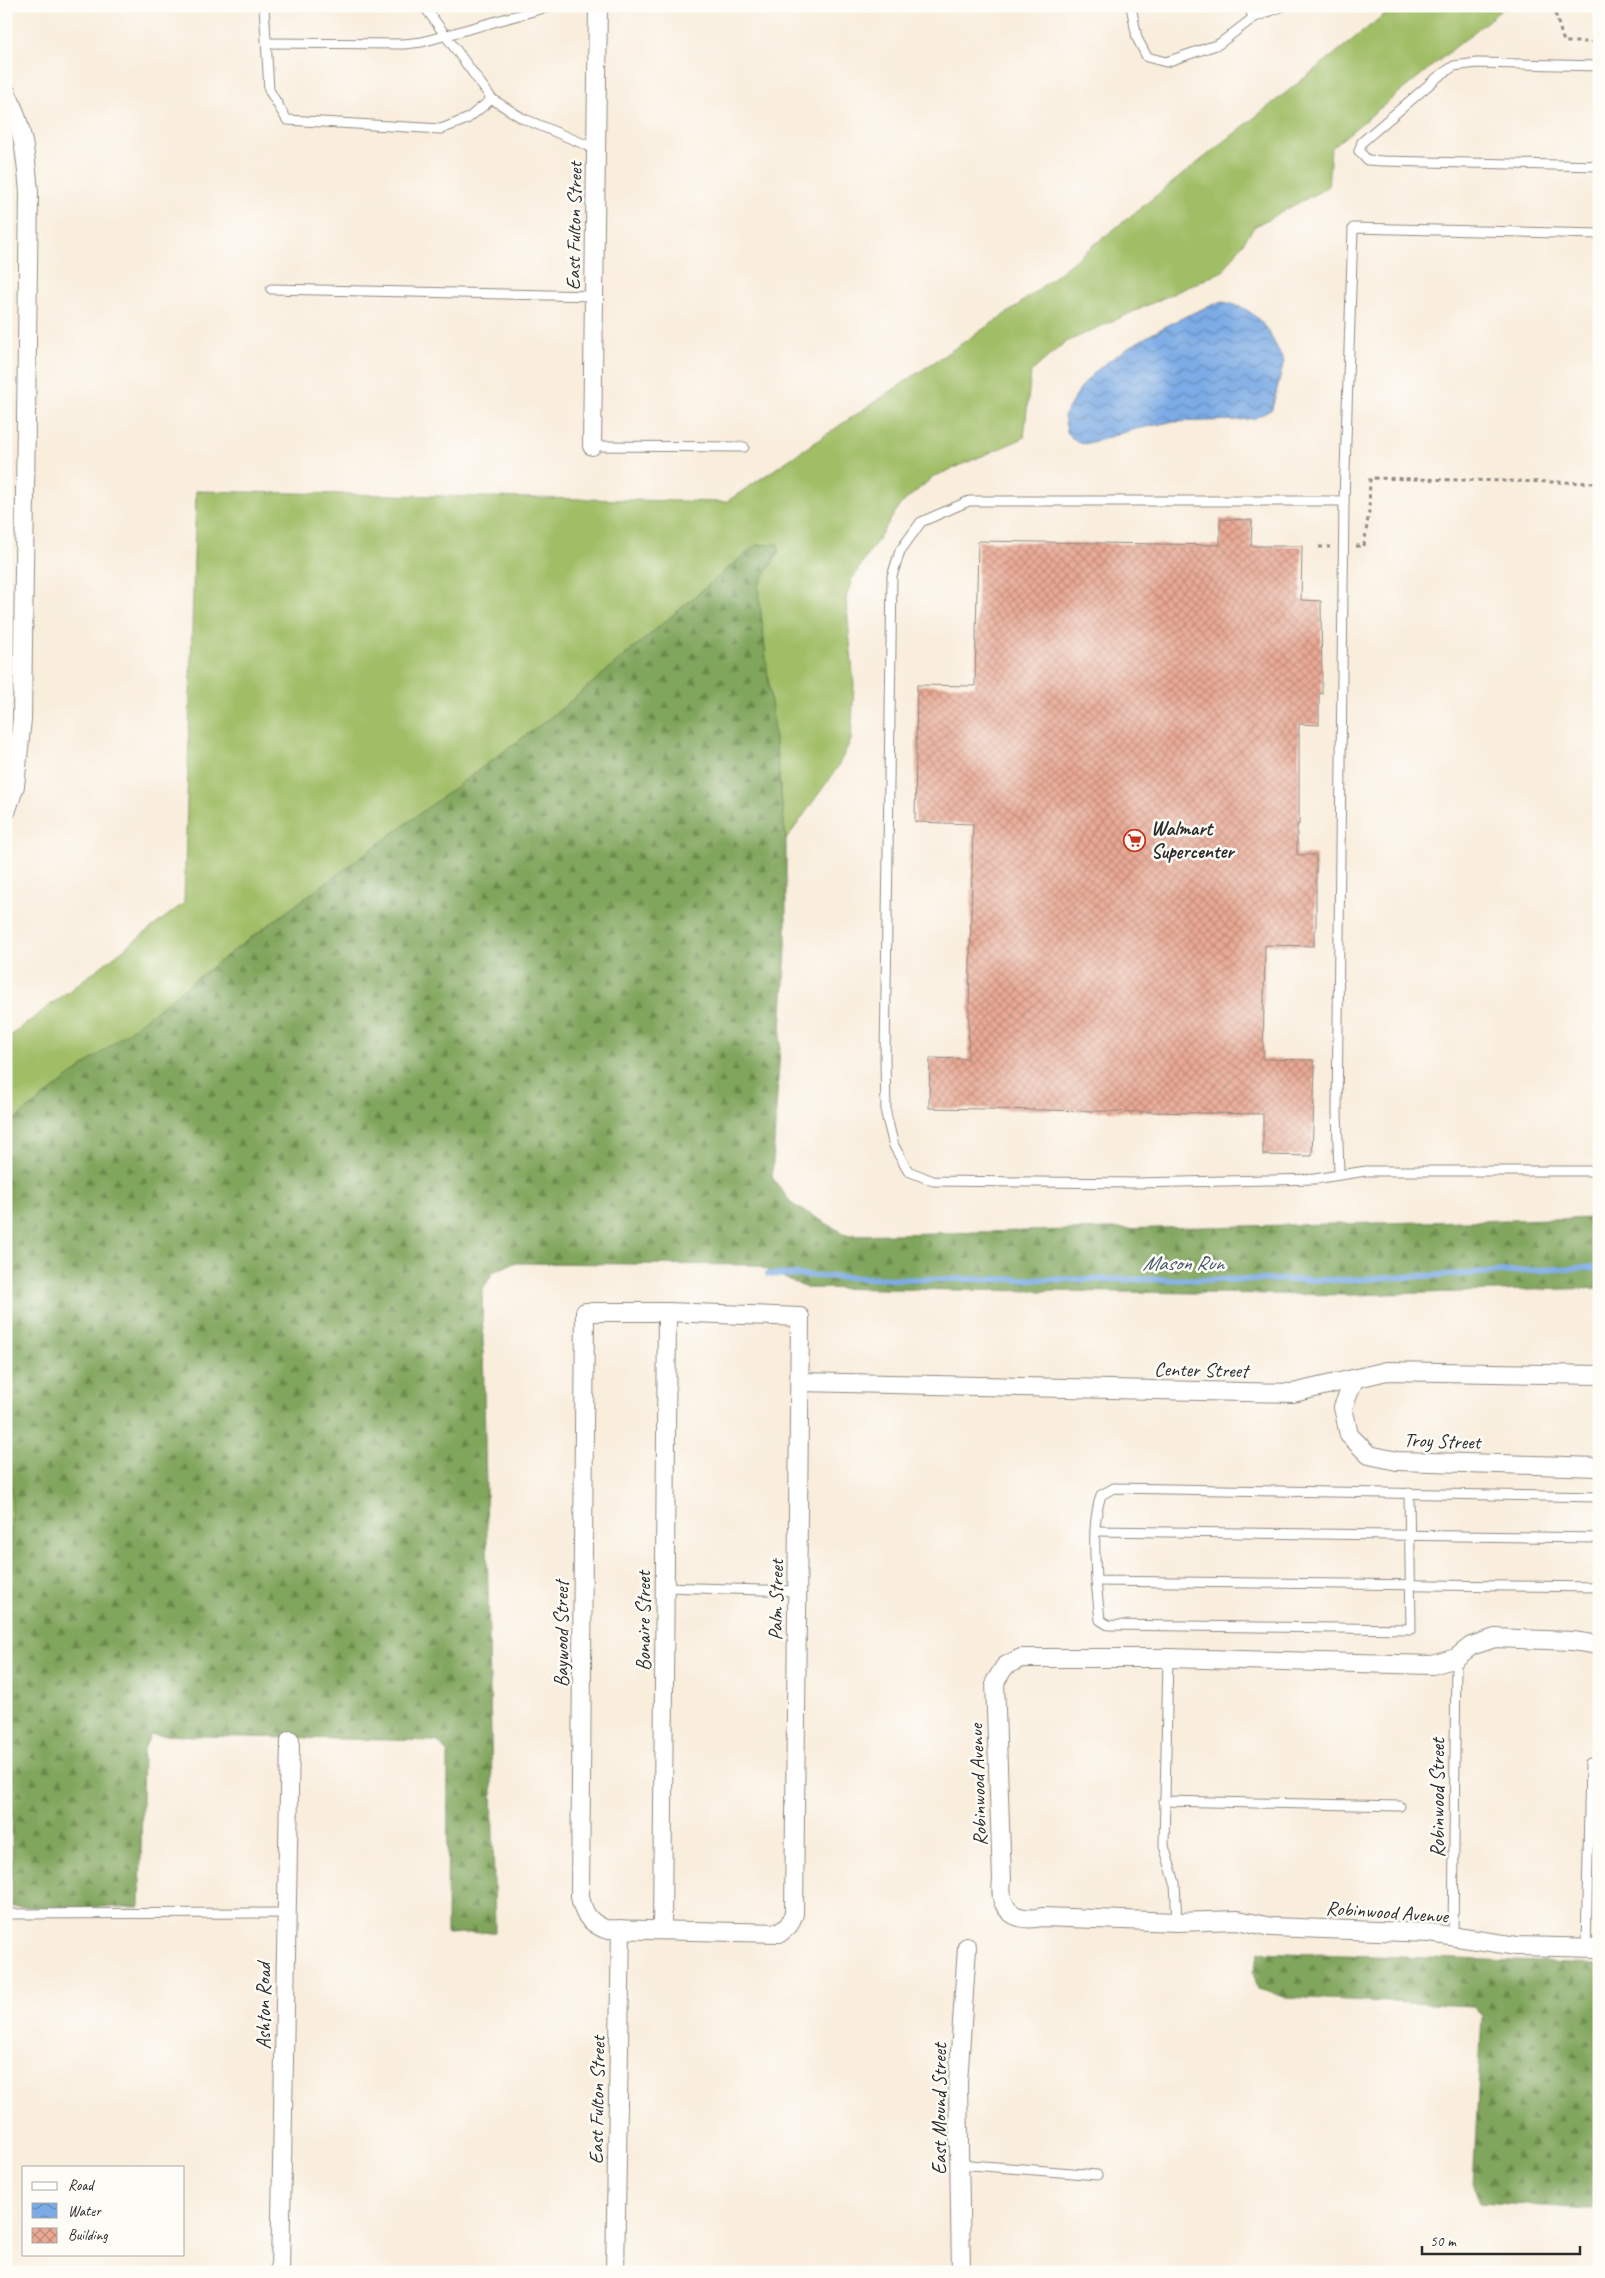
<svg xmlns="http://www.w3.org/2000/svg" width="1605" height="2278" viewBox="0 0 1605 2278" font-family="Caveat,sans-serif">
	<style>
		.grass { fill: #a0be66; stroke: #667448 }
		.forest { fill: url(#forest-firs); stroke: #566843 }
		.water { fill: url(#water-waves); stroke: #536b88 }
		.lines { fill: none; stroke-linecap: round; stroke-linejoin: round }
		.stream { stroke: #7babe5; stroke-width: 6 }
		.building { fill: url(#building-cross-hatch) }
		.lane-casing { stroke: #928c84; stroke-width: 11 }
		.street-casing { stroke: #928c84; stroke-width: 20 }
		.path { stroke: #928c84; stroke-width: 3; stroke-dasharray: 4 4; stroke-linecap: butt }
		.lane { stroke: #fff; stroke-width: 9 }
		.street { stroke: #fff; stroke-width: 18 }
		.labels { text-anchor: middle; dominant-baseline: central; stroke-width: 5; stroke-linejoin: round; paint-order: stroke }
		.street-label { font-size: 20px; fill: #2b2b2b; stroke: #fdfcf7 }
		.poi-label { font-size: 20px; font-weight: bold; fill: #2b2b2b; stroke: #fdfcf7; text-anchor: start }
		.water-label { font-size: 21px; font-style: italic; fill: #47586c; stroke: #fdfcf7 }
	</style>
	<defs>
		<pattern id="forest-firs" width="22" height="20" patternUnits="userSpaceOnUse" patternTransform="scale(1.25)"><rect width="22" height="20" fill="#80a55b"/><path d="M5 1l3.5 6h-7zM16 11l3.5 6h-7z" fill="#69874b"/></pattern>
		<pattern id="water-waves" width="16" height="10" patternUnits="userSpaceOnUse" patternTransform="scale(1.25)"><rect width="16" height="10" fill="#7babe5"/><path d="M0 5q4-4 8 0t8 0" fill="none" stroke="#658bba"/></pattern>
		<pattern id="building-cross-hatch" width="8" height="8" patternUnits="userSpaceOnUse" patternTransform="scale(1.25)"><rect width="8" height="8" fill="#eaa994"/><path d="M0 0l8 8M0 8l8-8" fill="none" stroke="#be8a79"/></pattern>
	</defs>
	<rect width="100%" height="100%" fill="#fdfcf7"/>
	<filter id="ink" filterUnits="userSpaceOnUse"><feTurbulence type="fractalNoise" baseFrequency=".02" numOctaves="2"/><feDisplacementMap in="SourceGraphic" scale="10" xChannelSelector="R" yChannelSelector="G"/><feConvolveMatrix kernelMatrix="1 2 1 2 8 2 1 2 1" color-interpolation-filters="sRGB"/></filter>
	<filter id="wash" filterUnits="userSpaceOnUse"><feTurbulence type="fractalNoise" baseFrequency=".0096" numOctaves="4" result="noise"/><feDisplacementMap in="SourceGraphic" scale="20" xChannelSelector="R" yChannelSelector="G"/><feGaussianBlur stdDeviation="1.12" result="paint"/><feColorMatrix in="noise" values="0 0 0 0 0 0 0 0 0 0 0 0 0 0 0 0 0 1.4 0 .05"/><feComposite in="paint" operator="in"/></filter>
	<g filter="url(#wash)">
		<rect width="100%" height="100%" fill="#f9eddc"/>
		<!-- grass -->
		<g class="grass">
			<polygon points="1395,6 1506,6 1331,148 1328,187 1255,226 1223,271 1064,343 1031,372 1024,438 933,477 900,505 852,579 846,598 854,685 851,740 837,768 786,840 758,586 779,552 756,545 559,711 217,963 6,1126 6,1039 184,903 196,491 726,502 1016,307"/>
			<polygon points="6,1479 12,1486 9,1613 6,1621"/>
		</g>
		<!-- forest -->
		<g class="forest">
			<polygon points="778,544 779,552 758,586 786,840 786,949 772,1177 792,1204 847,1235 1599,1218 1599,1288 1354,1295 806,1288 756,1265 513,1263 493,1272 482,1291 495,1932 447,1934 448,1753 437,1741 150,1735 143,1752 140,1907 12,1907 12,1772 6,1761 6,1621 9,1613 12,1486 6,1479 6,1126 217,963 559,711 756,545"/>
			<polygon points="1259,1952 1599,1964 1599,2201 1590,2209 1480,2202 1473,2185 1482,2016 1472,2006 1285,1997 1258,1989 1253,1972"/>
		</g>
		<!-- water -->
		<path class="water" d="M1223,302C1260,308 1268,331 1284,361L1272,409L1255,418L1240,420L1170,422L1136,429L1085,444L1075,441L1067,432L1064,415C1072,403 1080,387 1090,377C1112,353 1192,309 1223,302Z"/>
		<g class="lines">
			<!-- stream -->
			<polyline class="stream" points="768,1274 891,1279 1346,1280 1599,1267"/>
		</g>
		<g id="blocks">
			<!-- building -->
			<polygon class="building" points="1220,519 1252,520 1251,546 1302,546 1301,600 1321,601 1322,694 1319,693 1319,725 1299,724 1299,825 1297,824 1297,855 1316,855 1316,930 1314,930 1314,946 1265,945 1263,1059 1313,1060 1313,1066 1315,1066 1312,1156 1263,1155 1263,1114 929,1108 930,1058 968,1059 973,824 915,822 917,685 975,686 978,541 1220,545"/>
		</g>
	</g>
	<g filter="url(#ink)">
		<use href="#blocks" fill-opacity="0" stroke="#928c84" stroke-width="1"/>
		<g class="lines">
			<defs>
				<g id="lane">
					<polyline points="264,6 269,90 287,120 441,129 467,119 492,99"/>
					<polyline points="424,6 492,99 522,118 596,149"/>
					<polyline points="1131,6 1137,38 1147,57 1166,62 1219,44 1253,18 1283,6"/>
					<polyline points="1249,6 1253,18"/>
					<polyline points="266,43 404,44 422,42 551,6"/>
					<polyline points="1599,66 1477,63 1454,66 1439,76 1362,142 1359,151 1367,160 1383,161 1599,166"/>
					<polyline points="1599,234 1353,228 1344,501 969,501 921,522 900,551 892,576 885,1058 886,1114 894,1146 908,1171 933,1181 1138,1183 1314,1179 1366,1171 1599,1171"/>
					<polyline points="271,289 594,296"/>
					<polyline points="592,446 744,447"/>
					<polyline points="1339,1173 1337,1112 1344,501"/>
					<path d="M1599,1497L1114,1488L1101,1495C1092,1523 1095,1552 1096,1581L1599,1587"/>
					<polyline points="1095,1531 1599,1538"/>
					<polyline points="1096,1581 1100,1620 1108,1625 1411,1629 1409,1493"/>
					<polyline points="664,1587 797,1591"/>
					<polyline points="1168,1658 1164,1846 1175,1883 1177,1922"/>
					<polyline points="1164,1801 1400,1806"/>
					<polyline points="6,1914 286,1913"/>
					<polyline points="1453,1938 1456,1658"/>
					<polyline points="1586,1948 1590,1763"/>
					<polyline points="959,2164 1097,2175"/>
				</g>
				<g id="street">
					<path d="M6,92C23,124 26,157 29,192L22,719L15,786L6,812"/>
					<polyline points="592,446 598,6"/>
					<path d="M585,1312H667L800,1317L794,1914L789,1925L780,1933L605,1929C589,1922 583,1914 580,1896Z"/>
					<polyline points="1354,1380 1343,1407 1349,1435 1369,1455 1397,1461 1599,1467"/>
					<polyline points="800,1382 1293,1393 1387,1371 1599,1375"/>
					<path d="M1599,1645L1573,1641L1495,1638L1471,1646L1456,1658L1432,1665L1168,1658H1021L1005,1666L995,1682L1002,1880C998,1909 1013,1923 1042,1917L1177,1922L1238,1920L1271,1927L1430,1933L1517,1946L1599,1948"/>
					<polyline points="662,1930 667,1312"/>
					<polyline points="280,2272 290,1740"/>
					<polyline points="615,2272 621,1929"/>
					<polyline points="961,2272 958,2083 967,1947"/>
				</g>
			</defs>
			<!-- lane casing -->
			<use href="#lane" class="lane-casing"/>
			<!-- street casing -->
			<use href="#street" class="street-casing"/>
			<!-- path -->
			<g class="path">
				<polyline points="1553,6 1564,42 1599,42"/>
				<polyline points="1356,546 1364,546 1369,511 1370,478 1599,483"/>
				<polyline points="1319,547 1330,547"/>
			</g>
			<!-- lane -->
			<use href="#lane" class="lane"/>
			<!-- street -->
			<use href="#street" class="street"/>
		</g>
	</g>
	<!-- icons -->
	<defs>
		<symbol id="supermarket-ring" viewBox="-11 -11 22 22"><circle r="9.5" fill="#fdfcf7" stroke="#c8321e" stroke-width="1.5"/><path d="M-6-5.5h2.5l.6 2H6L4.5 2H-2.5L-4.4-4H-6ZM-1.5 3.2a1.3 1.3 0 1 0 .1 0ZM3 3.2a1.3 1.3 0 1 0 .1 0Z" fill="#c8321e"/></symbol>
	</defs>
	<g fill-rule="evenodd">
		<use href="#supermarket-ring" x="1122" y="828" width="25" height="25"/>
	</g>
	<g class="labels">
		<!-- street labels -->
		<g class="street-label">
			<text transform="translate(574 226) rotate(-89)">East Fulton Street</text>
			<text transform="translate(1201 1370) rotate(1)">Center Street</text>
			<text transform="translate(1442 1441) rotate(2)">Troy Street</text>
			<text transform="translate(776 1600) rotate(-89)">Palm Street</text>
			<text transform="translate(643 1621) rotate(-90)">Bonaire Street</text>
			<text transform="translate(561 1634) rotate(-90)">Baywood Street</text>
			<text transform="translate(978 1785) rotate(-92)">Robinwood Avenue</text>
			<text transform="translate(1437 1798) rotate(-90)">Robinwood Street</text>
			<text transform="translate(1387 1912) rotate(4)">Robinwood Avenue</text>
			<text transform="translate(263 2006) rotate(-90)">Ashton Road</text>
			<text transform="translate(597 2100) rotate(-89)">East Fulton Street</text>
			<text transform="translate(939 2109) rotate(-90)">East Mound Street</text>
		</g>
		<!-- poi labels -->
		<g class="poi-label">
			<text x="1151" y="828">Walmart<tspan x="1151" dy="23">Supercenter</tspan></text>
		</g>
		<!-- water labels -->
		<g class="water-label">
			<text x="1183" y="1263">Mason Run</text>
		</g>
	</g>
	<!-- margin -->
	<rect width="1605" height="2278" fill="none" stroke="#fdfcf7" stroke-width="25"/>
	<!-- legend -->
	<rect x="22" y="2166" width="162" height="90" fill="#fdfcf7" stroke="#a9a8a5"/>
	<rect x="32" y="2182" width="25" height="8" fill="#ffffff" stroke="#a9a8a5"/>
	<text x="68" y="2190" font-size="15" fill="#2b2b2b">Road</text>
	<rect x="32" y="2203" width="25" height="15" fill="url(#water-waves)" stroke="#a9a8a5"/>
	<text x="68" y="2216" font-size="15" fill="#2b2b2b">Water</text>
	<rect x="32" y="2228" width="25" height="15" fill="url(#building-cross-hatch)" stroke="#a9a8a5"/>
	<text x="68" y="2240" font-size="15" fill="#2b2b2b">Building</text>
	<!-- scale -->
	<path d="M1422 2246v8h158v-8" fill="none" stroke="#2b2b2b" stroke-width="2.5"/>
	<text x="1430" y="2246" font-size="15" fill="#2b2b2b" stroke="#fdfcf7" stroke-width="4" paint-order="stroke">50 m</text>
</svg>
